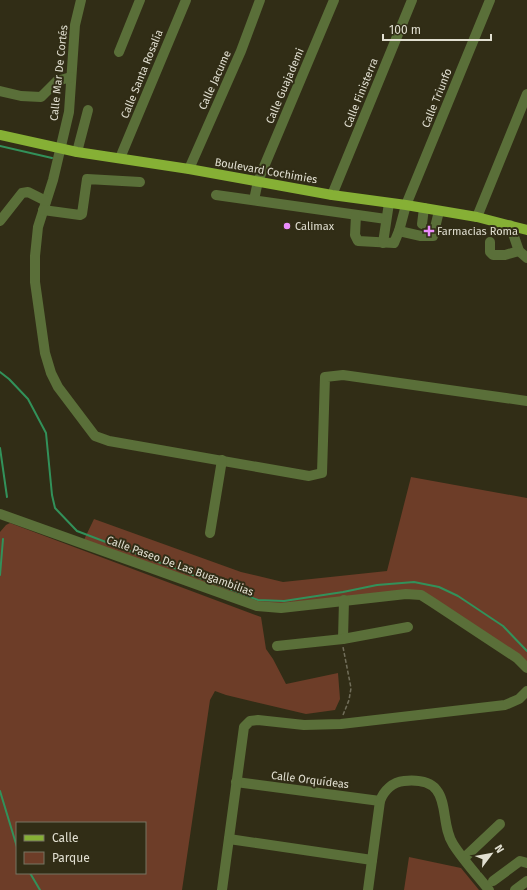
<svg xmlns="http://www.w3.org/2000/svg" width="527" height="890" viewBox="0 0 527 890" font-family="'Fira Sans',sans-serif">
	<style>
		.green { fill: #6d3d28; fill-rule: evenodd }
		.lines { fill: none; stroke-linecap: round; stroke-linejoin: round }
		.stream { stroke: #32915a; stroke-width: 2 }
		.path { stroke: #716e5a; stroke-width: 1.5; stroke-dasharray: 4 2; stroke-linecap: butt }
		.minor { stroke: #5a6f39; stroke-width: 10 }
		.major { stroke: #86b035; stroke-width: 10 }
		.poi-dot { fill: #eb8dfb; stroke: #312d16; stroke-width: 1.5 }
		.labels { text-anchor: middle; dominant-baseline: central; stroke-width: 4; stroke-linejoin: round; paint-order: stroke }
		.street-label { font-size: 11px; fill: #e1dfd1; stroke: #312d16 }
		.poi-label { font-size: 11px; fill: #e1dfd1; stroke: #312d16; text-anchor: start }
	</style>
	<rect width="100%" height="100%" fill="#312d16"/>
	<!-- green -->
	<g class="green">
		<polygon points="411,477 527,498 527,662 421,595 257,606 82,544 94,519 241,572 283,582 387,571"/>
		<path d="M10,523L261,617L266,649L273,659L286,684L338,673L340,699L335,710L306,714L226,695L215,691L210,700L182,890H0V532L6,525ZM17,823H145V873H17Z"/>
		<polygon points="409,857 461,868 479,890 404,890"/>
	</g>
	<g class="lines">
		<!-- stream -->
		<g class="stream">
			<polyline points="0,146 52,158"/>
			<polyline points="0,372 9,379 28,399 46,433 52,495 55,508 77,531 258,600 284,601 343,592 377,585 414,582 439,587 458,596 503,626 527,651"/>
			<polyline points="0,448 7,497"/>
			<polyline points="0,575 3,539"/>
			<polyline points="0,791 17,847"/>
			<polyline points="30,873 40,890"/>
		</g>
		<!-- path -->
		<polyline class="path" points="343,715 349,700 351,688 343,647"/>
		<!-- minor -->
		<g class="minor">
			<polyline points="81,0 75,25 69,112 53,180 38,227 35,256 35,282 45,353 51,373 58,387 95,436 109,441 309,476 322,473 325,377 343,375 527,401"/>
			<polyline points="119,52 140,0"/>
			<polyline points="0,91 21,96 41,97 57,81 71,77"/>
			<polyline points="77,152 88,110"/>
			<polyline points="120,158 186,0"/>
			<polyline points="189,169 241,51 260,0"/>
			<polyline points="216,195 386,219"/>
			<polyline points="332,195 412,0"/>
			<polyline points="254,200 258,181 334,0"/>
			<polyline points="43,210 80,215 82,214 87,179 140,182"/>
			<polyline points="439,211 433,236 421,236 399,231 406,205 490,0"/>
			<polyline points="356,215 355,235 358,241 394,243 399,231"/>
			<polyline points="477,217 527,94"/>
			<polyline points="0,221 22,193 28,192 46,201"/>
			<polyline points="422,224 424,208"/>
			<polyline points="510,225 519,251 527,258"/>
			<polyline points="490,242 490,252 493,255 505,255 519,251"/>
			<polyline points="383,243 389,203"/>
			<polyline points="0,514 257,606 281,608 406,594 421,595 432,602 517,658 527,668"/>
			<polyline points="210,533 222,460"/>
			<polyline points="343,639 344,600"/>
			<polyline points="277,646 343,639 408,627"/>
			<polyline points="236,782 380,801"/>
			<polyline points="229,839 372,860"/>
			<polyline points="464,858 500,824"/>
			<polyline points="493,881 520,861 527,863"/>
			<polyline points="222,890 244,727 250,721 258,720 304,725 341,724 505,705 519,699 527,691"/>
			<path d="M368,890L380,801C384,790 393,782 404,781C456,776 437,819 453,844C463,860 477,875 489,890"/>
			<polyline points="515,890 527,881"/>
		</g>
		<!-- major -->
		<polyline class="major" points="0,135 77,152 189,169 332,195 406,205 477,217 527,230"/>
	</g>
	<!-- markers -->
	<g class="poi-dot">
		<circle cx="287" cy="226" r="4"/>
		<path d="M427 225h4v4h4v4h-4v4h-4v-4h-4v-4h4z"/>
	</g>
	<g class="labels">
		<!-- street labels -->
		<g class="street-label">
			<text transform="translate(59 73) rotate(-84)">Calle Mar De Cortés</text>
			<text transform="translate(142 74) rotate(-68)">Calle Santa Rosalía</text>
			<text transform="translate(215 80) rotate(-66)">Calle Jacume</text>
			<text transform="translate(285 86) rotate(-67)">Calle Guajademi</text>
			<text transform="translate(361 93) rotate(-68)">Calle Finisterra</text>
			<text transform="translate(437 98) rotate(-68)">Calle Triunfo</text>
			<text transform="translate(266 171) rotate(10)">Boulevard Cochimies</text>
			<text transform="translate(180 566) rotate(20)">Calle Paseo De Las Bugambilias</text>
			<text transform="translate(310 780) rotate(7)">Calle Orquídeas</text>
		</g>
		<!-- poi labels -->
		<g class="poi-label">
			<text x="295" y="226">Calimax</text>
			<text x="437" y="231">Farmacias Roma</text>
		</g>
	</g>
	<!-- legend -->
	<rect x="16" y="822" width="130" height="52" fill="#312d16" stroke="#777461"/>
	<rect x="24" y="835" width="20" height="6" fill="#86b035" stroke="#777461"/>
	<text x="52" y="842" font-size="12" fill="#e1dfd1">Calle</text>
	<rect x="24" y="852" width="20" height="12" fill="#6d3d28" stroke="#777461"/>
	<text x="52" y="862" font-size="12" fill="#e1dfd1">Parque</text>
	<!-- north arrow -->
	<g transform="translate(491 854) rotate(58)" stroke="#312d16" stroke-width="3" paint-order="stroke">
	<path d="M0-3L7 15L0 10L-7 15Z" fill="#e1dfd1"/>
	<text y="-6" font-size="11" font-weight="bold" text-anchor="middle" fill="#e1dfd1">N</text>
	</g>
	<!-- scale -->
	<path d="M383 34v6h108v-6" fill="none" stroke="#e1dfd1" stroke-width="2"/>
	<text x="389" y="34" font-size="12" fill="#e1dfd1" stroke="#312d16" stroke-width="3" paint-order="stroke">100 m</text>
</svg>
